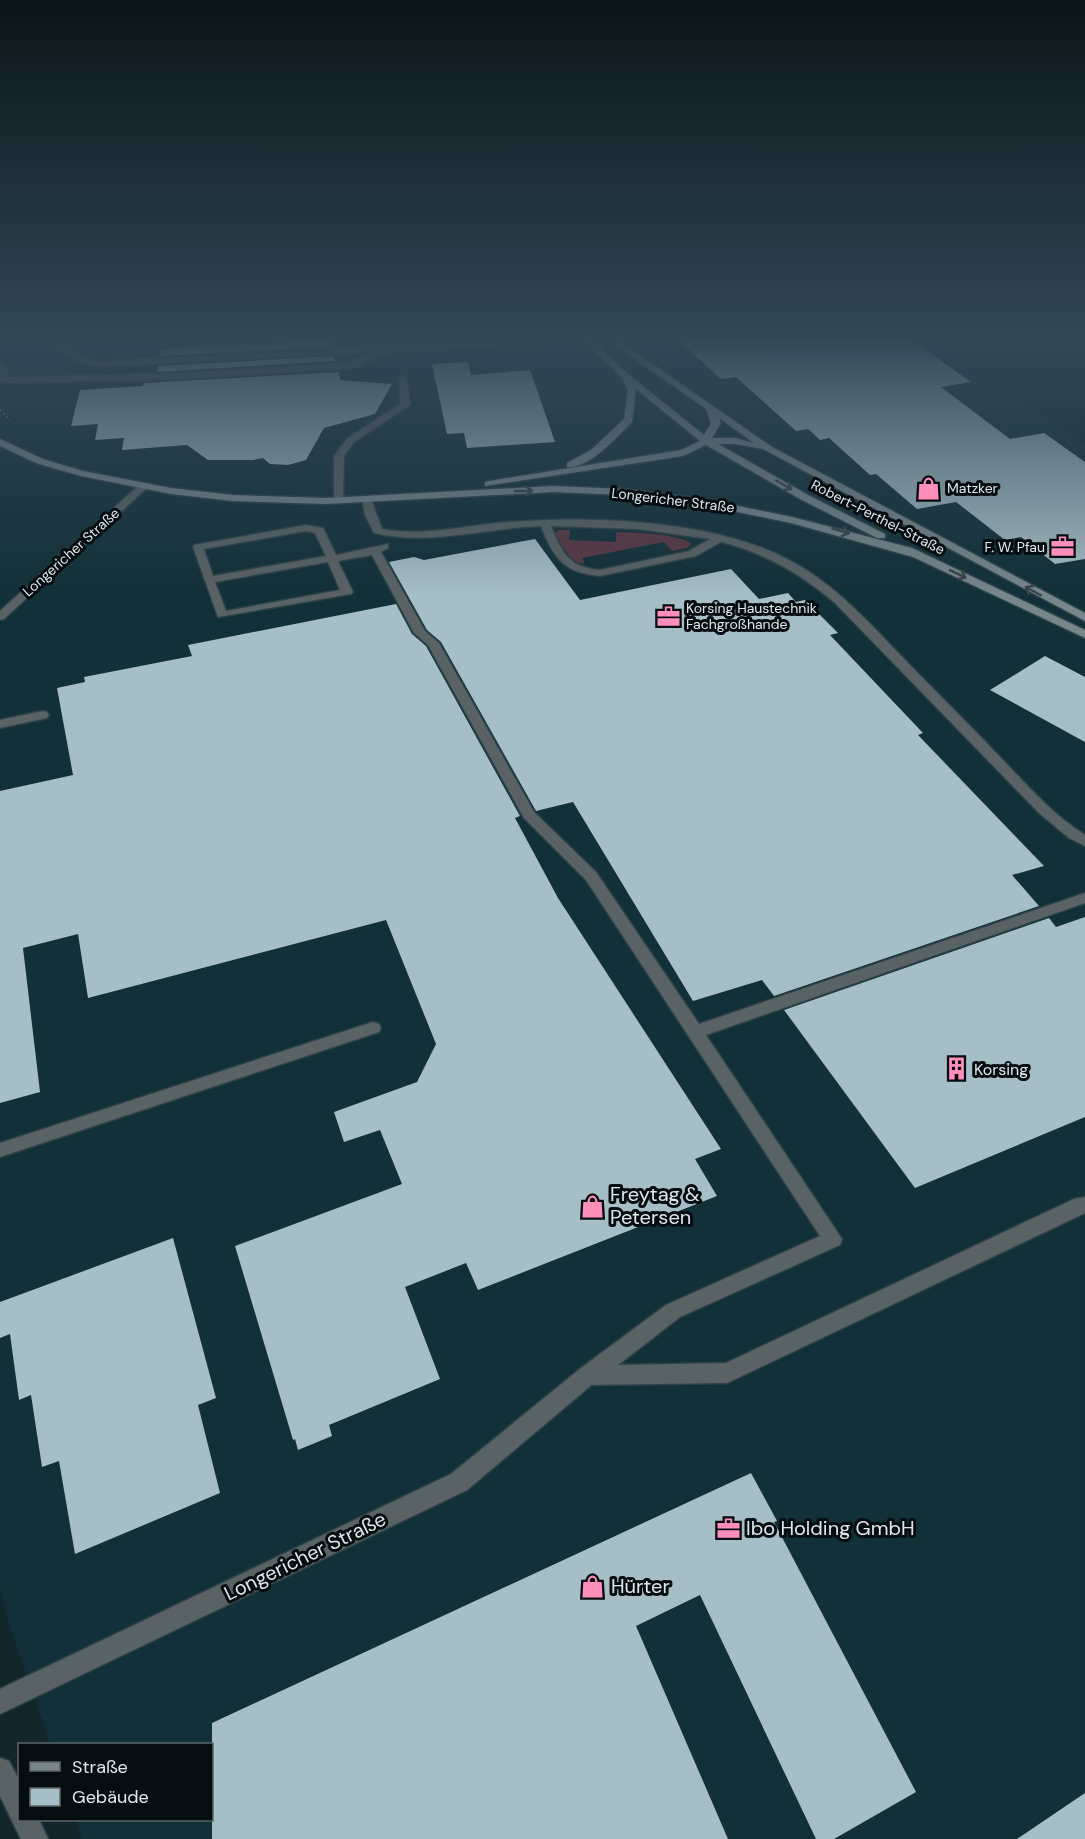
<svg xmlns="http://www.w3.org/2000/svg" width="1085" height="1839" viewBox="0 0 1085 1839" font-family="'DM Sans',sans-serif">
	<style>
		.built { fill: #123038 }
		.green { fill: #5b3744 }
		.building { fill: #a6bec5 }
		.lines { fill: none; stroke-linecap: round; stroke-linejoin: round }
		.lane-casing { stroke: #2e4147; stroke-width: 3 }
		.street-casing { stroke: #2e4147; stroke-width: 3 }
		.secondary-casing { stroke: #2e4147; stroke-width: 3 }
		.path { stroke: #78888d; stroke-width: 2; stroke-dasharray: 1.5 3; stroke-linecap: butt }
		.lane { fill: #596265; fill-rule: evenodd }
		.street { fill: #596265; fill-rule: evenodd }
		.secondary { fill: #77868b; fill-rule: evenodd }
		.oneway { stroke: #394347 }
		.labels { text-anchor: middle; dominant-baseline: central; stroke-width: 6; stroke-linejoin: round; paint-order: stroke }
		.far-poi-label { font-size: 14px; fill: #dde9ed; stroke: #060d10; text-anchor: start }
		.far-street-label { font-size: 14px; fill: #dde9ed; stroke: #060d10 }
		.poi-label { font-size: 16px; fill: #dde9ed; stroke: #060d10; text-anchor: start }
		.near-poi-label { font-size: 20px; fill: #dde9ed; stroke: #060d10; text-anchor: start }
		.near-street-label { font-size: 20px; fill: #dde9ed; stroke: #060d10 }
	</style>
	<rect width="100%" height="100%" fill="#12262c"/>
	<!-- built -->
	<polygon class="built" points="0,338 939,338 1085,445 1085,1839 82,1839 76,1820 212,1820 212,1744 50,1744 7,1617 0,1588"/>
	<!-- green -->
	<path class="green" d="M559,530H570L569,540L616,542V532C634,533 679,533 691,544L687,548L672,551L664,542L582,558L585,563C571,565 562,545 554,534Z"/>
	<!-- building -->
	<g class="building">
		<polygon points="285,338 332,338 333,347 160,356 161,349 285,342"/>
		<polygon points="676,338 909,338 971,382 941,387 1010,439 1044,433 1085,462 1085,559 1055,564 1021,537 1005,540 956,502 917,509 876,474 870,475 829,438 820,440 808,429 796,431 736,377 721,379"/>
		<polygon points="334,356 335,361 157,372 158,366"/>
		<polygon points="468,362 471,375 530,370 555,442 467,448 464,433 447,434 432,364"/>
		<polygon points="339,372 340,380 392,384 375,414 324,428 306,460 288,465 270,464 263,458 253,460 208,460 187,445 122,450 124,438 95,440 98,424 71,426 80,390 143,386 144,383"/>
		<polygon points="535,539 580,600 731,569 759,599 788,593 796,602 805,600 838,633 830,635 923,733 918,735 1044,866 1012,875 1039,906 774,996 762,980 693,1001 573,802 536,811 441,642 427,630 389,562 414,557 424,560"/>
		<polygon points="396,604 412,634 426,646 520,816 515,818 558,898 721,1149 695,1159 717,1196 478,1290 466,1263 405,1287 440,1379 329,1425 332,1436 298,1450 295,1439 293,1440 235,1246 402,1184 380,1130 344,1142 334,1112 417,1082 436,1044 386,920 88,998 78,934 23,948 40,1092 0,1103 0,791 73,775 57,688 85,682 84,677 192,656 188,645"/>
		<polygon points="1045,656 1085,677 1085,742 990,690"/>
		<polygon points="1085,917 1085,1117 915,1188 784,1010 1049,918 1056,927"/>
		<polygon points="173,1238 216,1398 198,1405 220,1493 75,1554 59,1461 42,1467 31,1395 19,1400 10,1334 0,1338 0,1302"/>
		<polygon points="751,1473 777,1521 774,1522 916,1792 834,1839 816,1839 700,1595 636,1626 728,1839 212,1839 212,1723"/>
		<polygon points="1085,1793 1085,1839 1017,1839"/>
	</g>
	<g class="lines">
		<defs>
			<g id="lane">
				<polygon points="0,338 53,338 86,358 97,361 551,338 591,339 587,341 388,352 360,366 347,369 162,380 0,383 0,361 4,364 9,377 162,374 347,363 376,352 97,367 80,362 48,342 0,342"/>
				<polygon points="403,375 407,378 410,405 354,442 344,456 343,500 334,502 334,456 348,438 400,404 399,378"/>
				<path d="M362,497L371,499L382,529C425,537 466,525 508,522C573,517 640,519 703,531C732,537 763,546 789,560C837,585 872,626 909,664C939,695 971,726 1001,758C1027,785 1053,815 1085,835V846L1069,838L1039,813L835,603C801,574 765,553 721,542L696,556L600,576C564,573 554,559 541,526C486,528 429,546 374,533L365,515ZM551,526L638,529L710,539L689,551L600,570C569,567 562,553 551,526Z"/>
				<path d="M306,525L323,528L336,555L388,544V548L381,552L425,631L439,643L534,812L596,872L699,1024L1085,893V903L706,1035L842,1239L840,1245L680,1317L618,1365L726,1363L1074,1199L1085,1197V1213L727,1383L588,1385L581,1382L578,1375L581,1368L666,1305L820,1236L586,880L524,818L428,645L414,633L372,555L338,561L353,592L351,594L218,617L193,547L194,545ZM306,531L315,533L326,556L213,576L204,549ZM328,562L340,590L226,611L215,582Z"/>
				<polygon points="43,711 47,712 49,715 47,718 0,728 0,720"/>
				<polygon points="373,1022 379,1024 381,1028 379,1032 0,1157 0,1143"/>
			</g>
			<g id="street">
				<polygon points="139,485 148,487 4,619 0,620 0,611"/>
				<polygon points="588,1365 595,1368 598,1375 595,1382 467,1490 0,1714 0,1689 451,1474 581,1368"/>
				<polygon points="0,1758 9,1761 20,1782 20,1820 39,1820 48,1839 21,1839 0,1796"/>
			</g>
			<g id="secondary">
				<path d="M582,338H591L629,375L704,435L711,423L706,409L605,338H615L772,447L1085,613V621L763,449L735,444H718L808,495L885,534V538H877L800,499L706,445L683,456L485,486V482L489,481L681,450L700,441L636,389L632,422C618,436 588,470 567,467V463L591,450L624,419L628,391L622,378ZM719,418L754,443L735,438H712L721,423Z"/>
				<polygon points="0,439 43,459 83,471 171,488 233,495 326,498 553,486 624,489 709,500 792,517 912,548 1085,630 1085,638 913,557 791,523 709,506 624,495 553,492 326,504 233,501 171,494 81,476 36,463 0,446"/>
			</g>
		</defs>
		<!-- lane casing -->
		<use href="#lane" class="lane-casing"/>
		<!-- street casing -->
		<use href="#street" class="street-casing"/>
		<!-- secondary casing -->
		<use href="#secondary" class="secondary-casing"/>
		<!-- path -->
		<polyline class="path" points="0,410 10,420"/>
		<!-- lane -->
		<use href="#lane" class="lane"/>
		<!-- street -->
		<use href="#street" class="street"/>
		<!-- secondary -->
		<use href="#secondary" class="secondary"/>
	</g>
	<!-- one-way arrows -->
	<defs><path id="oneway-shaft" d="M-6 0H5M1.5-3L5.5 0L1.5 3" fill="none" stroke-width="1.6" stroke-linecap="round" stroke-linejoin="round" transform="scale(1.5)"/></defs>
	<g class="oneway">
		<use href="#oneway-shaft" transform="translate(784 485) rotate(30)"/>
		<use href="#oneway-shaft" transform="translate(524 491) rotate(-2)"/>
		<use href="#oneway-shaft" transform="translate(841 531) rotate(17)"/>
		<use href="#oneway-shaft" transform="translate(958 574) rotate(25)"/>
		<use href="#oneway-shaft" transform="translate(1033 591) rotate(-152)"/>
	</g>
	<!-- sky -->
	<linearGradient id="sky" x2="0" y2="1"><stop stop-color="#0a1518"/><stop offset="0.57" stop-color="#334756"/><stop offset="1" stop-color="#334756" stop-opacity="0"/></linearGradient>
	<rect width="1085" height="596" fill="url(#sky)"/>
	<!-- icons -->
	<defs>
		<symbol id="shop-bare" viewBox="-9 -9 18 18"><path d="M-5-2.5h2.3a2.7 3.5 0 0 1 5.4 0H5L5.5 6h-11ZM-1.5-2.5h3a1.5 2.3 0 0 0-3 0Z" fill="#ff8eba" stroke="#060d10" stroke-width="2.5" paint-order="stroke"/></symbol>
		<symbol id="office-bare" viewBox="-9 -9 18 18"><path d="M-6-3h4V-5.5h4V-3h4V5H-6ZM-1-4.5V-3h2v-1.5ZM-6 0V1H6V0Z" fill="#ff8eba" stroke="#060d10" stroke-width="2.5" paint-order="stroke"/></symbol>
		<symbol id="building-bare" viewBox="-9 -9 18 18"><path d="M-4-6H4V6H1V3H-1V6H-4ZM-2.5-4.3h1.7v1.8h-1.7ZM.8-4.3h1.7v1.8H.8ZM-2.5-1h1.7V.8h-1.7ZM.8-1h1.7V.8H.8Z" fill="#ff8eba" stroke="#060d10" stroke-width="2.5" paint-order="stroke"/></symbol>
	</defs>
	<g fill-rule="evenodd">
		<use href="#shop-bare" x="912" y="472" width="33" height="33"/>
		<use href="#office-bare" x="1046" y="530" width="33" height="33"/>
		<use href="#office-bare" x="652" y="600" width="33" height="33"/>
		<use href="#building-bare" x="940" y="1052" width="33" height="33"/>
		<use href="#shop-bare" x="576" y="1190" width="33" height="33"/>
		<use href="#office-bare" x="712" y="1512" width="33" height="33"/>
		<use href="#shop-bare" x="576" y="1570" width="33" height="33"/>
	</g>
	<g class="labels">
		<!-- far-poi labels -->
		<g class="far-poi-label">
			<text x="947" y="488">Matzker</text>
			<text x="1045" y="547" text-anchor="end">F. W. Pfau</text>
			<text x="686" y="608">Korsing Haustechnik<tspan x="686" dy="16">Fachgroßhande</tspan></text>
		</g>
		<!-- far-street labels -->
		<g class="far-street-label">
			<text transform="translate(673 500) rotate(7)">Longericher Straße</text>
			<text transform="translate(878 517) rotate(27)">Robert-Perthel-Straße</text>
			<text transform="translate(71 552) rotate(-42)">Longericher Straße</text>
		</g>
		<!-- poi labels -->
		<g class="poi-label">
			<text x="974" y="1069">Korsing</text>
		</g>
		<!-- near-poi labels -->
		<g class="near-poi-label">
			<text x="610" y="1194">Freytag &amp;<tspan x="610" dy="23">Petersen</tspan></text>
			<text x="746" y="1528">Ibo Holding GmbH</text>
			<text x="611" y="1586">Hürter</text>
		</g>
		<!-- near-street labels -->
		<g class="near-street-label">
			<text transform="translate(305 1556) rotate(-26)">Longericher Straße</text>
		</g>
	</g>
	<!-- legend -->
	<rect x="18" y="1743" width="195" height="78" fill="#060d10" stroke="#5c6568" stroke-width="1.5"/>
	<rect x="30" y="1762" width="30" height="9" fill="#77868b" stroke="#5c6568" stroke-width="1.5"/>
	<text x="72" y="1773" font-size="18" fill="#dde9ed">Straße</text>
	<rect x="30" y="1788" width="30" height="18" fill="#a6bec5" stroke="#5c6568" stroke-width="1.5"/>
	<text x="72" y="1803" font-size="18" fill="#dde9ed">Gebäude</text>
</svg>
